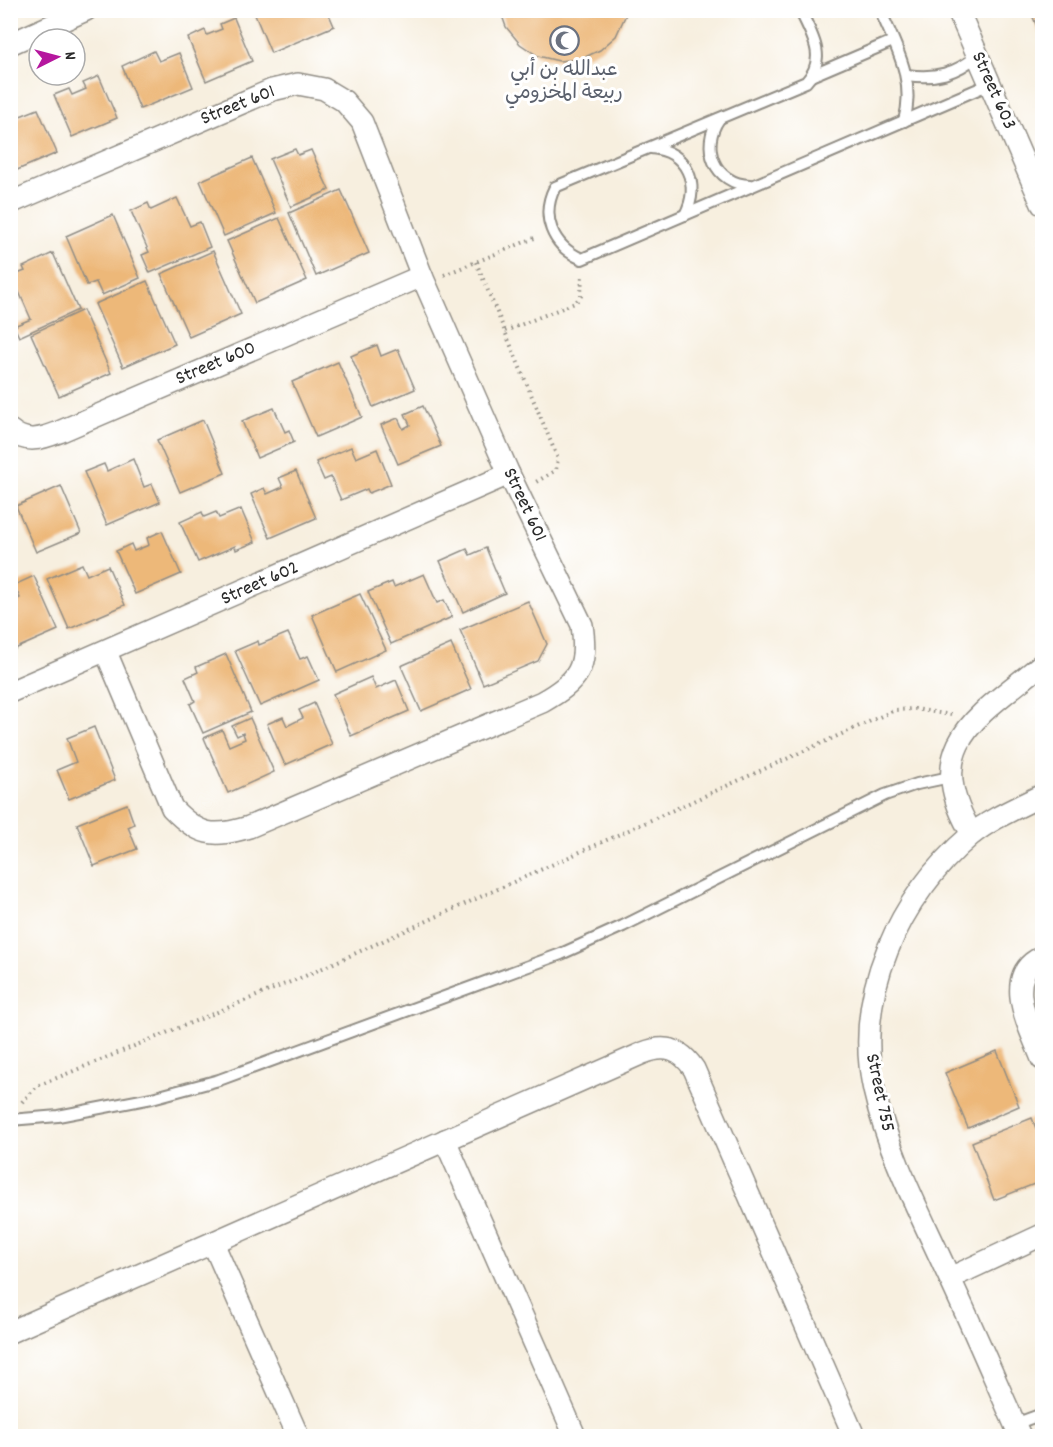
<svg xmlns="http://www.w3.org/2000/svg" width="1053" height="1447" viewBox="0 0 1053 1447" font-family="Dekko,'Playpen Sans Arabic',sans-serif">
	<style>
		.building { fill: #edb879 }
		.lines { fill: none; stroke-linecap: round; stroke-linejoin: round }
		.service-casing { stroke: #918d85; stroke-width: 14 }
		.minor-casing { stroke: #918d85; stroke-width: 24 }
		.path { stroke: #918d85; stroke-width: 4; stroke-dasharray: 1.5 4.5; stroke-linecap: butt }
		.service { stroke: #fff; stroke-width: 10 }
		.minor { stroke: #fff; stroke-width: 21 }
		.labels { text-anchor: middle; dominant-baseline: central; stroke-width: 6; stroke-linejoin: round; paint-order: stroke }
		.worship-label { font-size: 20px; fill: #5b616d; stroke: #fff }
		.street-label { font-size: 20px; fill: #2b2b2b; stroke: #fff }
	</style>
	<rect width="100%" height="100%" fill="#fff"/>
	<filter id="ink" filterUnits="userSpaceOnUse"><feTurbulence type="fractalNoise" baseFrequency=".0167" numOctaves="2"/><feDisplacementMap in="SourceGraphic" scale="12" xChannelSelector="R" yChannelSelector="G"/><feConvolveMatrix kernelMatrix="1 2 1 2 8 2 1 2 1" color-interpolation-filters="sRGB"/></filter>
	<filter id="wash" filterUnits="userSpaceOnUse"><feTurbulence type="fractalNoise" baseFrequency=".008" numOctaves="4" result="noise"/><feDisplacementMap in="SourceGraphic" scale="24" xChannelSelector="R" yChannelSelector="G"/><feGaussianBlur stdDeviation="1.35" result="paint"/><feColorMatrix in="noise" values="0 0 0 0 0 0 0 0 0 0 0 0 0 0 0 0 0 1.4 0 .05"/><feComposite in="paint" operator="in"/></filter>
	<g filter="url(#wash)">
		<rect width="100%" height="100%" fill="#f7efdf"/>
		<g id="blocks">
			<!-- building -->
			<g class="building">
				<polygon points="253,10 327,10 334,26 271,53"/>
				<polygon points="500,10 628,10 616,36 600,50 581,59 559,61 538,56 520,44 506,27"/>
				<polygon points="1030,10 1042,10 1042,39"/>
				<polygon points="234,18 252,61 206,81 188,38 205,30 207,35 222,29 220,24"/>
				<polygon points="154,51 159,61 179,53 193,87 140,109 122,66"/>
				<polygon points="99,76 117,118 72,137 54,95 69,89 72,95 86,89 83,83"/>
				<polygon points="38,109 57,153 10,173 10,120"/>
				<polygon points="295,149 298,155 311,150 329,190 291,207 270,159"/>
				<polygon points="252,158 276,213 224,236 200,181"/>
				<polygon points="341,190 369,253 316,276 289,213"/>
				<polygon points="177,198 190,226 200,222 210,247 150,273 142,255 149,252 131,211 148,203 151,210"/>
				<polygon points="113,215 140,278 102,295 96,282 87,285 66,236"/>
				<polygon points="279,218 307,280 255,303 227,241"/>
				<polygon points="213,251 241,314 189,337 161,274"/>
				<polygon points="53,253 78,310 19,337 14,326 31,319 12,276 25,271 23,267"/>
				<polygon points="147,281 175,344 123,367 95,304"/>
				<polygon points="83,310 111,373 59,396 31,334"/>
				<polygon points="377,345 381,356 398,349 415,389 373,407 351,356"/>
				<polygon points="338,362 362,417 316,437 292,382"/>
				<polygon points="423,406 441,446 398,464 381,425 398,418 403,429 410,425 405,414"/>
				<polygon points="274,408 285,432 289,430 294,442 257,458 242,421"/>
				<polygon points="203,420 225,473 180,492 157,440"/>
				<polygon points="351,447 356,458 377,449 391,484 369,493 367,489 341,500 331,477 324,480 316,462"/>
				<polygon points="133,459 144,487 152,484 160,502 107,525 84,472 104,464 107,471"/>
				<polygon points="296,471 316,518 270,538 251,494 264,488 267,494 283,487 279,478"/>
				<polygon points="61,486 81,533 36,552 16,506"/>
				<polygon points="241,509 255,542 236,550 235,546 198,562 180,522 202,512 204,517 216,512 219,518"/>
				<polygon points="162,531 181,574 135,594 116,551 131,544 134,551 149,545 147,538"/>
				<polygon points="486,548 505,593 463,612 440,561 467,549 470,555"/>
				<polygon points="82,564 87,575 108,566 125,605 69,629 47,579"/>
				<polygon points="424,574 437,603 444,600 452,617 391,644 368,592 392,582 394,587"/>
				<polygon points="34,576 58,630 10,651 10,603 20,598 14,585"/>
				<polygon points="360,594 386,650 337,672 312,615"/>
				<polygon points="528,601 547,644 538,661 483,684 460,630"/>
				<polygon points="288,633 300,659 308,656 319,680 260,706 235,651 258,641 259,645"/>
				<polygon points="451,644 471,689 421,711 401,666"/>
				<polygon points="226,654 251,712 203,733 190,704 195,701 185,678 198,672 196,667"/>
				<polygon points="371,677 376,689 396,680 409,711 351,736 333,694"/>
				<polygon points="314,703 332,744 285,765 267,724 283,717 287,726 303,718 299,710"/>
				<polygon points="250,718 274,772 228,793 204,738 222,730 229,746 245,739 243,733 237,736 232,726"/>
				<polygon points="94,727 115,780 69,799 57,770 76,762 67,738"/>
				<polygon points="127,804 134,824 128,827 137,849 94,866 77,824"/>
				<polygon points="997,1051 1019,1106 968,1128 945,1073"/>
				<polygon points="1032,1118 1042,1144 1042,1181 994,1200 972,1142"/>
			</g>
		</g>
	</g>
	<g filter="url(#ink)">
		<use href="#blocks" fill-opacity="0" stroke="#918d85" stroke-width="1.5"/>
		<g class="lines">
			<defs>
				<g id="service">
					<path d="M800,10C812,35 828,59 806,82L555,187C540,216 552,246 582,259L990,84"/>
					<path d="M880,10C896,47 916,80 904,121"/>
					<path d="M907,75C935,79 956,74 978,55"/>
					<polyline points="811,76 893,41"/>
					<path d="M719,119C700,146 714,184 750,185"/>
					<path d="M651,148C687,151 701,184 685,215"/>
					<polyline points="10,1120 58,1116 152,1098 219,1080 561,954 623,926 885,795 917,784 950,777"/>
					<polyline points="1015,1424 1042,1414"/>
				</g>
				<g id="minor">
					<polyline points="958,10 1042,204"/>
					<polyline points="10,44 86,10"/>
					<path d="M10,203L272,90L298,84L324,89L344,101L362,122L422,276L509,474L582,625C588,668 579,681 542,702L249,827C213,838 199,836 172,808L106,652"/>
					<path d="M10,430C26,444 41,439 59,432L422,276"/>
					<polyline points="10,692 509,474"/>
					<path d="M972,834C919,745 979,716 1042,664"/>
					<path d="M1042,957C1000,976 1031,1030 1042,1059"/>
					<polyline points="445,1140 575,1436"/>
					<polyline points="213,1243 298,1436"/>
					<polyline points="950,1278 1042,1235"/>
					<path d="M10,1332L643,1053C665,1044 681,1049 694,1069L854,1436"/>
					<path d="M1020,1436C995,1380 971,1323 944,1266C918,1209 888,1152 874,1090C853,994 899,897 971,835C992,818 1019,807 1042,795"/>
				</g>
			</defs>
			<!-- service casing -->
			<use href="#service" class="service-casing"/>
			<!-- minor casing -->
			<use href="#minor" class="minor-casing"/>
			<!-- path -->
			<g class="path">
				<polyline points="476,262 558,459 556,470 536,482"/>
				<polyline points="444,275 537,237"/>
				<polyline points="505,331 575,303 581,296 582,274"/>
				<polyline points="22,1102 37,1086 305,976 895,710 915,709 951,715"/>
			</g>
			<!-- service -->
			<use href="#service" class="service"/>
			<!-- minor -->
			<use href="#minor" class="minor"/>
		</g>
	</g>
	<!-- icons -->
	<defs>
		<symbol id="mosque-ring" viewBox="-11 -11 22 22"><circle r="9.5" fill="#fff" stroke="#6b7280" stroke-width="1.5"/><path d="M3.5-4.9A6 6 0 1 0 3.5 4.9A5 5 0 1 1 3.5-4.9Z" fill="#6b7280"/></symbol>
	</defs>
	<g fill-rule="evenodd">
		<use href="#mosque-ring" x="548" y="24" width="33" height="33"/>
	</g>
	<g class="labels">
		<!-- worship labels -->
		<g class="worship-label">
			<text x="564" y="71">عبدالله بن أبي<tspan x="564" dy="23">ربيعة المخزومي</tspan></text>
		</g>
		<!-- street labels -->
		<g class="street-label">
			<text transform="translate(993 91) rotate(66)">Street 603</text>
			<text transform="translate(238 106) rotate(-22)">Street 601</text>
			<text transform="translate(216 364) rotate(-23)">Street 600</text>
			<text transform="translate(524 505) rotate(65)">Street 601</text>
			<text transform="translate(260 584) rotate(-24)">Street 602</text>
			<text transform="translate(879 1093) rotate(78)">Street 755</text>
		</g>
	</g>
	<!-- margin -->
	<rect width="1053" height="1447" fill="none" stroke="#fff" stroke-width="36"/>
	<!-- north arrow -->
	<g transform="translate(57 57) rotate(84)"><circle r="28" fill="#ffffff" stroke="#aaaaaa" stroke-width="1.5"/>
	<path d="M0-4.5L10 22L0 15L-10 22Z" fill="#b5179e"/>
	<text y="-9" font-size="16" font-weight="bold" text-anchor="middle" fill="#2b2b2b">N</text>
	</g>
</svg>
